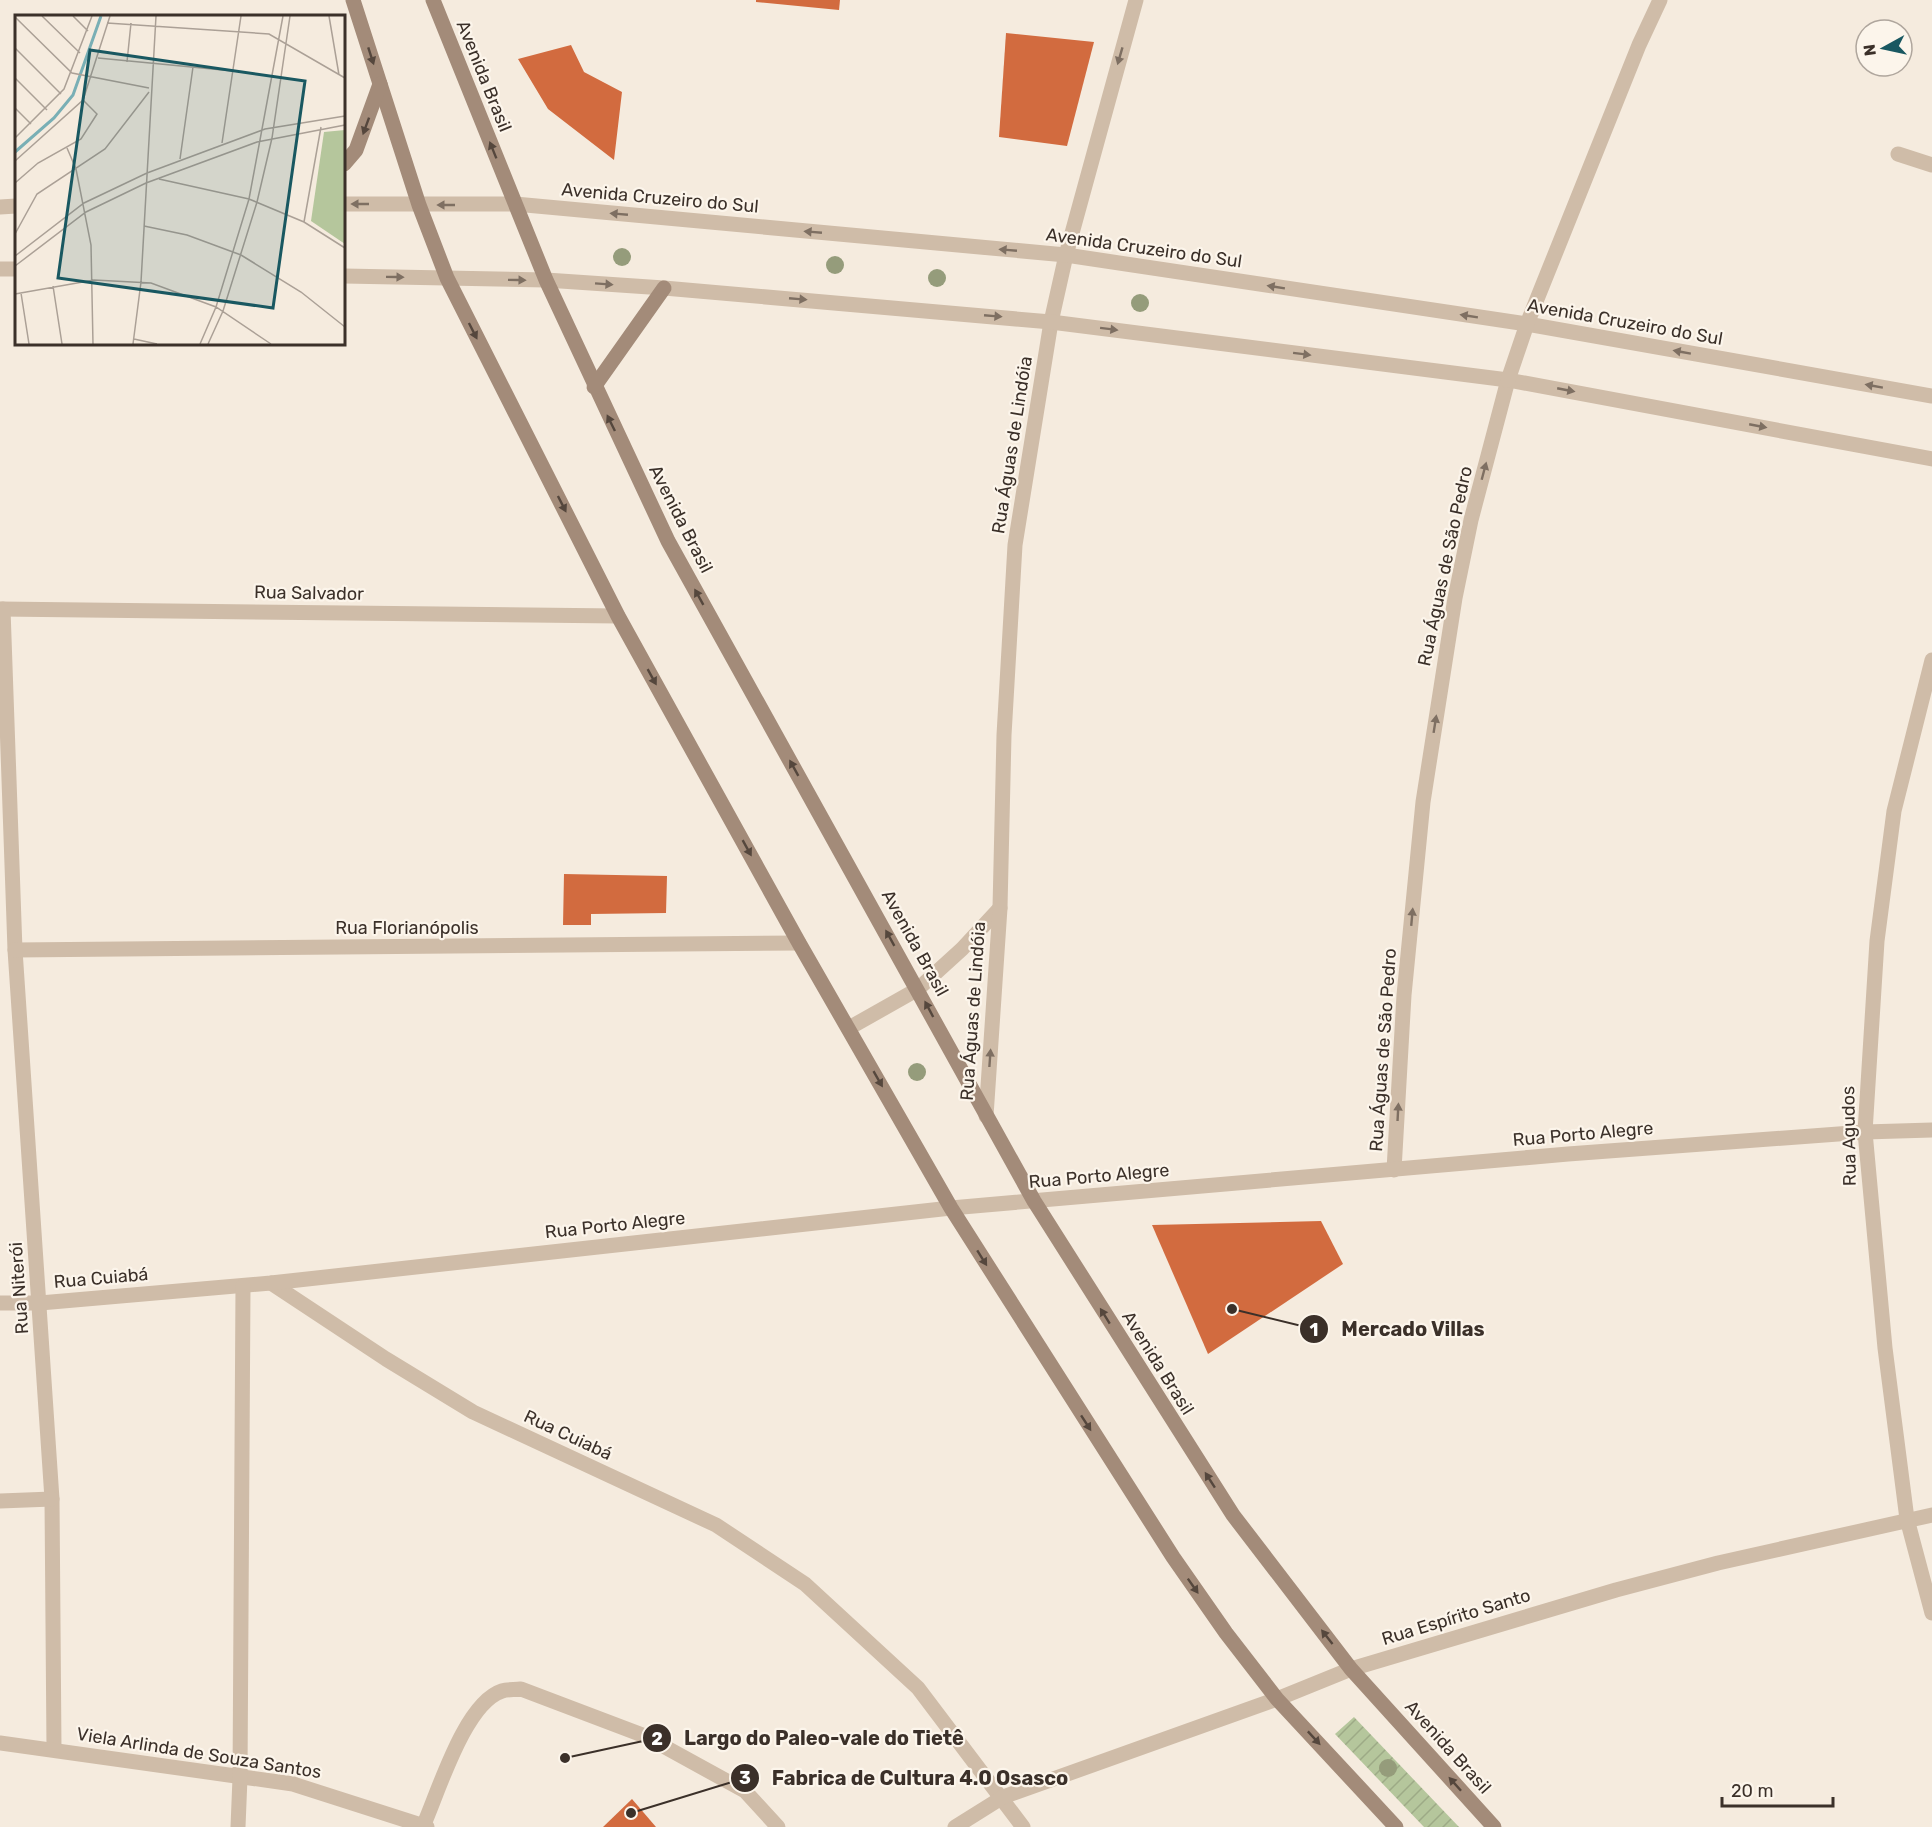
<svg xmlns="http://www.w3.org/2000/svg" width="1932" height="1827" viewBox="0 0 1932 1827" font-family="Rubik,sans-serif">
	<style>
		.garden { fill: url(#garden-furrows) }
		.building { fill: #d26b3f }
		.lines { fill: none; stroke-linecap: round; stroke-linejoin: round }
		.service { stroke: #cfbca8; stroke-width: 15 }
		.minor { stroke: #cfbca8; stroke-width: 15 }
		.tertiary { stroke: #cfbca8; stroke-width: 15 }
		.secondary { stroke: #a38b79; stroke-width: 15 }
		.tree { fill: #959c7b }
		.oneway { fill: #55473d }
		.oneway2 { fill: #7e6f62 }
		.labels { text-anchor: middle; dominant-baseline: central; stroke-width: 4.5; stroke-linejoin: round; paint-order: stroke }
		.street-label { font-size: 18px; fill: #3b3029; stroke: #fcf5eb }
		.inset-river { fill: none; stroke: #79afb5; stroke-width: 3 }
		.inset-road { fill: none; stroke: #aba096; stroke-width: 1.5 }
		.view { fill: #195861; fill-opacity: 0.15; stroke: #195861; stroke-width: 3 }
		.inset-edge { fill: none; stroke: #3b3029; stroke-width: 3 }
		.leader { fill: none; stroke: #3b3029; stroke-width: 2 }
		.callout-dot { fill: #3b3029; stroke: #fcf5eb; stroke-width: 2 }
		.mark-label { font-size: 18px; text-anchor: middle; font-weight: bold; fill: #fff }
		.callout-label { font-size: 20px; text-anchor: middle; font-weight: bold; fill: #3b3029; stroke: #fcf5eb; stroke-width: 4.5; stroke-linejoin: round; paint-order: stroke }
	</style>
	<defs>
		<pattern id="garden-furrows" width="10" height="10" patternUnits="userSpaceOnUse" patternTransform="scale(1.5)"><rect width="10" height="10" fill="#b5c69c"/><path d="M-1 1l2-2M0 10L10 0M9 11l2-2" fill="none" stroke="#9daa86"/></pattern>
	</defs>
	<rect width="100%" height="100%" fill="#f5ebde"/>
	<!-- garden -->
	<polygon class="garden" points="1354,1717 1459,1827 1424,1827 1335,1734"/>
	<!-- building -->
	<g class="building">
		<polygon points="756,0 840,0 839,10 756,2"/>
		<polygon points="1006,33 1094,42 1067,146 999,137"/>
		<polygon points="571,45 584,72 622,92 614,160 548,109 518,59"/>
		<polygon points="564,874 667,876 666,913 591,914 591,925 563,925"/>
		<polygon points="1321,1221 1343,1264 1208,1354 1152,1225"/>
		<polygon points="632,1799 656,1827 603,1827"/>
	</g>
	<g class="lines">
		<!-- service -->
		<polyline class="service" points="1898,154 1932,165"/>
		<!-- minor -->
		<g class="minor">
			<polyline points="0,609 618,616"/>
			<polyline points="3,609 15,950 52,1499 54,1749"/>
			<polyline points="15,950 799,943"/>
			<polyline points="849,1028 918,989 962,949 1000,908"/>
			<polyline points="986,1116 1000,908 1004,735 1015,545 1051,322 1066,255 1136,0"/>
			<polyline points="1394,1170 1404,995 1423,802 1455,598 1471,520 1508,380"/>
			<polyline points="271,1283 386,1359 473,1412 716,1525 805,1584 918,1688 1023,1827"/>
			<polyline points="0,1303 40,1303 271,1283 951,1208 1568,1154 1865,1132 1932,1130"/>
			<polyline points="0,1501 52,1499"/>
			<polyline points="0,1743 293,1784 427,1827"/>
			<path d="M424,1824C439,1790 465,1703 502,1691C508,1689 515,1690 521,1689L645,1736L745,1791L778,1827"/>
			<polyline points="238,1827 240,1778 243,1286"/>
			<polyline points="955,1827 1003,1797 1277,1699 1351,1669 1616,1590 1718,1563 1932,1515"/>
		</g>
		<!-- tertiary -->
		<g class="tertiary">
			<polyline points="344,204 515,204 1066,255 1527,324 1932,396"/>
			<polyline points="0,207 16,206"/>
			<polyline points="0,269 16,269"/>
			<polyline points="344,276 546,280 664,288 1051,322 1508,380 1932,459"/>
			<polyline points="1508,380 1527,324 1639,45 1660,0"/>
			<polyline points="1932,660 1894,811 1877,941 1865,1132 1885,1348 1907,1519 1932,1613"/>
		</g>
		<!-- secondary -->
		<g class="secondary">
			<polyline points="353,0 419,205 447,278 618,616 799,943 951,1208 1173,1557 1226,1633 1277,1699 1396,1827"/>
			<polyline points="433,0 546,280 668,541 1034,1201 1233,1515 1351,1669 1494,1827"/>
			<polyline points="344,164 356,150 380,84"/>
			<polyline points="594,387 664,288"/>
		</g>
	</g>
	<!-- trees -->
	<g class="tree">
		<circle cx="622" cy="257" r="9"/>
		<circle cx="835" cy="265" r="9"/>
		<circle cx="937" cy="278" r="9"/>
		<circle cx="1140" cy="303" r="9"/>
		<circle cx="917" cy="1072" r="9"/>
		<circle cx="1388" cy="1768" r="9"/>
	</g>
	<!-- one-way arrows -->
	<defs><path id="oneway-solid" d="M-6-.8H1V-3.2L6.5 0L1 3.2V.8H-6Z" transform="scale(1.5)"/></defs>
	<g class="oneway">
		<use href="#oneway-solid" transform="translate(371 56) rotate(72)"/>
		<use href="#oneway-solid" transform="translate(366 126) rotate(110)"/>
		<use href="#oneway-solid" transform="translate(493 150) rotate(-112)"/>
		<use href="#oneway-solid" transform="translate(473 331) rotate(63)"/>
		<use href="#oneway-solid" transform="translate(611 423) rotate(-116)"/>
		<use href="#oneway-solid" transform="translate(562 504) rotate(63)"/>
		<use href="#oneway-solid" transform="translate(699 597) rotate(-119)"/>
		<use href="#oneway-solid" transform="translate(652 677) rotate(61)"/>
		<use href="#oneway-solid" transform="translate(794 768) rotate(-119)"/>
		<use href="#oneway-solid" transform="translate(747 848) rotate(61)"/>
		<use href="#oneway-solid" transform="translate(890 938) rotate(-119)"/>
		<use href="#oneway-solid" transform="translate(929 1009) rotate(-118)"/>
		<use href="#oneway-solid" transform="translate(878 1079) rotate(60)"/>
		<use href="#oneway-solid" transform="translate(982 1258) rotate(58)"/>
		<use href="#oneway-solid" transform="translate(1105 1316) rotate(-122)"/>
		<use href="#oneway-solid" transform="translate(1086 1423) rotate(57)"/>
		<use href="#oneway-solid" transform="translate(1210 1480) rotate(-123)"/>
		<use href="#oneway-solid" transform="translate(1193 1586) rotate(55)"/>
		<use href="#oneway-solid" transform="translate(1327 1637) rotate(-128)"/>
		<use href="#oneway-solid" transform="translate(1314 1738) rotate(47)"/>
		<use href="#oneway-solid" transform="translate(1455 1784) rotate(-132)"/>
	</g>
	<g class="oneway2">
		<use href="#oneway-solid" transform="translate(1120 56) rotate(106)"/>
		<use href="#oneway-solid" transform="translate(360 204) rotate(-180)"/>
		<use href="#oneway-solid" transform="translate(446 205) rotate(180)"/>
		<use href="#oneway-solid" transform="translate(619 214) rotate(-175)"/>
		<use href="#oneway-solid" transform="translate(813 232) rotate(-175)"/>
		<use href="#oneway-solid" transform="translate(1008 250) rotate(-175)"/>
		<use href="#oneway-solid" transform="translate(395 277) rotate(1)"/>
		<use href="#oneway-solid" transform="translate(517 280) rotate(1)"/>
		<use href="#oneway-solid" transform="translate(604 284) rotate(4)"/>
		<use href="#oneway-solid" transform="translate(1276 287) rotate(-171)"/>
		<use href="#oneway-solid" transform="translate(798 299) rotate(5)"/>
		<use href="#oneway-solid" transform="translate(993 316) rotate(5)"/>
		<use href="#oneway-solid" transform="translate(1469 316) rotate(-171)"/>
		<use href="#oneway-solid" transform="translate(1109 329) rotate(7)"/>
		<use href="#oneway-solid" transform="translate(1682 352) rotate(-170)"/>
		<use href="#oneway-solid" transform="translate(1302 354) rotate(7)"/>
		<use href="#oneway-solid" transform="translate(1874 386) rotate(-170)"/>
		<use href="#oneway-solid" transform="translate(1566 390) rotate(11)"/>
		<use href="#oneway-solid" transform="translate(1758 426) rotate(11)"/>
		<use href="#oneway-solid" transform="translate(1484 471) rotate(-75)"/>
		<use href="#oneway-solid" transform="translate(1435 724) rotate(-81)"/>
		<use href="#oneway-solid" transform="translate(1412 917) rotate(-85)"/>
		<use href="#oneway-solid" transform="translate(990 1058) rotate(-86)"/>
		<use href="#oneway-solid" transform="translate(1398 1112) rotate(-87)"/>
	</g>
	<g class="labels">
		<!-- street labels -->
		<g class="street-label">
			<text transform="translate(484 76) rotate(68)">Avenida Brasil</text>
			<text transform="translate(660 198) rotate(5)">Avenida Cruzeiro do Sul</text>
			<text transform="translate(1144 248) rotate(8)">Avenida Cruzeiro do Sul</text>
			<text transform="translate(1625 322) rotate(10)">Avenida Cruzeiro do Sul</text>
			<text transform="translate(1012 445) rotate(-81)">Rua Águas de Lindóia</text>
			<text transform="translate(681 519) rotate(63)">Avenida Brasil</text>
			<text transform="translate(1445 566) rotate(-78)">Rua Águas de São Pedro</text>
			<text transform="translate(309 593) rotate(1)">Rua Salvador</text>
			<text x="407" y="928">Rua Florianópolis</text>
			<text transform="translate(915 943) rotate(61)">Avenida Brasil</text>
			<text transform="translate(973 1011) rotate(-86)">Rua Águas de Lindóia</text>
			<text transform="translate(1383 1050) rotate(-86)">Rua Águas de São Pedro</text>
			<text transform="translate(1583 1134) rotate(-5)">Rua Porto Alegre</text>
			<text transform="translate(1849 1136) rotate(-91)">Rua Agudos</text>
			<text transform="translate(1099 1176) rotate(-5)">Rua Porto Alegre</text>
			<text transform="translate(615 1225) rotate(-6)">Rua Porto Alegre</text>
			<text transform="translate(101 1278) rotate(-5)">Rua Cuiabá</text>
			<text transform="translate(19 1288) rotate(-94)">Rua Niterói</text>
			<text transform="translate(1158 1363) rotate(58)">Avenida Brasil</text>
			<text transform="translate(568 1435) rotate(25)">Rua Cuiabá</text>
			<text transform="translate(1456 1617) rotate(-17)">Rua Espírito Santo</text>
			<text transform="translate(1448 1747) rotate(48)">Avenida Brasil</text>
			<text transform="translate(199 1753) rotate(9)">Viela Arlinda de Souza Santos</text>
		</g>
	</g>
	<!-- overview -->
	<g transform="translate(15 15)">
		<rect width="330" height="330" fill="#f5ebde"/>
		<path d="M330,115V229L296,206L309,117Z" fill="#b5c69c"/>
		<path class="inset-river" d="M0,137L39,103L58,80L86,1"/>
		<path class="inset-road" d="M27,1L65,38M58,1L73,16M314,1L324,60M0,2L57,58L134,73M92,8L254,19L330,63M0,33L46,79M83,43L218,56M112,47L116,8M0,63L32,95M0,93L16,109M0,123L49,74L77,1M207,128L226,1M52,133L61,154L76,230L78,329M165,144L178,52M0,146L68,85L95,1M144,164L234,184L289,207L330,233M0,168L23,148L66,124L82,99L68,85M289,207L306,112M129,211L172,220L226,240L286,277L330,312M0,219L22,179L90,134L134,77M0,241L69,188L132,158L250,114L330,101M0,251L71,197L131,168L242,127L330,110M38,271L47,329M6,278L14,329M0,279L79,265L136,268L201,292L256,329M119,324L142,329M118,329L126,267L141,1M185,329L201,292L234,184L268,1M193,329L208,296L242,187L257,123L275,1"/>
		<path class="view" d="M75,35L290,66L258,293L43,263Z"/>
		<rect width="330" height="330" class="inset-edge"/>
	</g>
	<!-- callouts -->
	<path class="leader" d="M1232 1309L1314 1329M565 1758L657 1738M631 1813L745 1778"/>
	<g class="callout-dot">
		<circle cx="1232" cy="1309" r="6"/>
		<circle cx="565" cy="1758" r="6"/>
		<circle cx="631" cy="1813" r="6"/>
		<circle cx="1314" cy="1329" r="15"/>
		<circle cx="657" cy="1738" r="15"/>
		<circle cx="745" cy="1778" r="15"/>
	</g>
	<g class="mark-label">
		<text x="1314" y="1336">1</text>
		<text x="657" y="1745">2</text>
		<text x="745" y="1784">3</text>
	</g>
	<g class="callout-label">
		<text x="1413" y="1336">Mercado Villas</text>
		<text x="824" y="1745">Largo do Paleo-vale do Tietê</text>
		<text x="920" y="1785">Fabrica de Cultura 4.0 Osasco</text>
	</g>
	<!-- north arrow -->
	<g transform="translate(1884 48) rotate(262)"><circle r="28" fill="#fcf5eb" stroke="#afa69d" stroke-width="1.5"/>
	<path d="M0-4.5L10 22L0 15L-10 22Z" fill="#195861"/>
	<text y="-9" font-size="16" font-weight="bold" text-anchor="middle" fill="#3b3029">N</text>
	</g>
	<!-- scale -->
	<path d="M1722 1797v9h111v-9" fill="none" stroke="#3b3029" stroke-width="3"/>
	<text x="1731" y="1797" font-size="18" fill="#3b3029" stroke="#fcf5eb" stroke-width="4.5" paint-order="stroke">20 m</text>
</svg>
